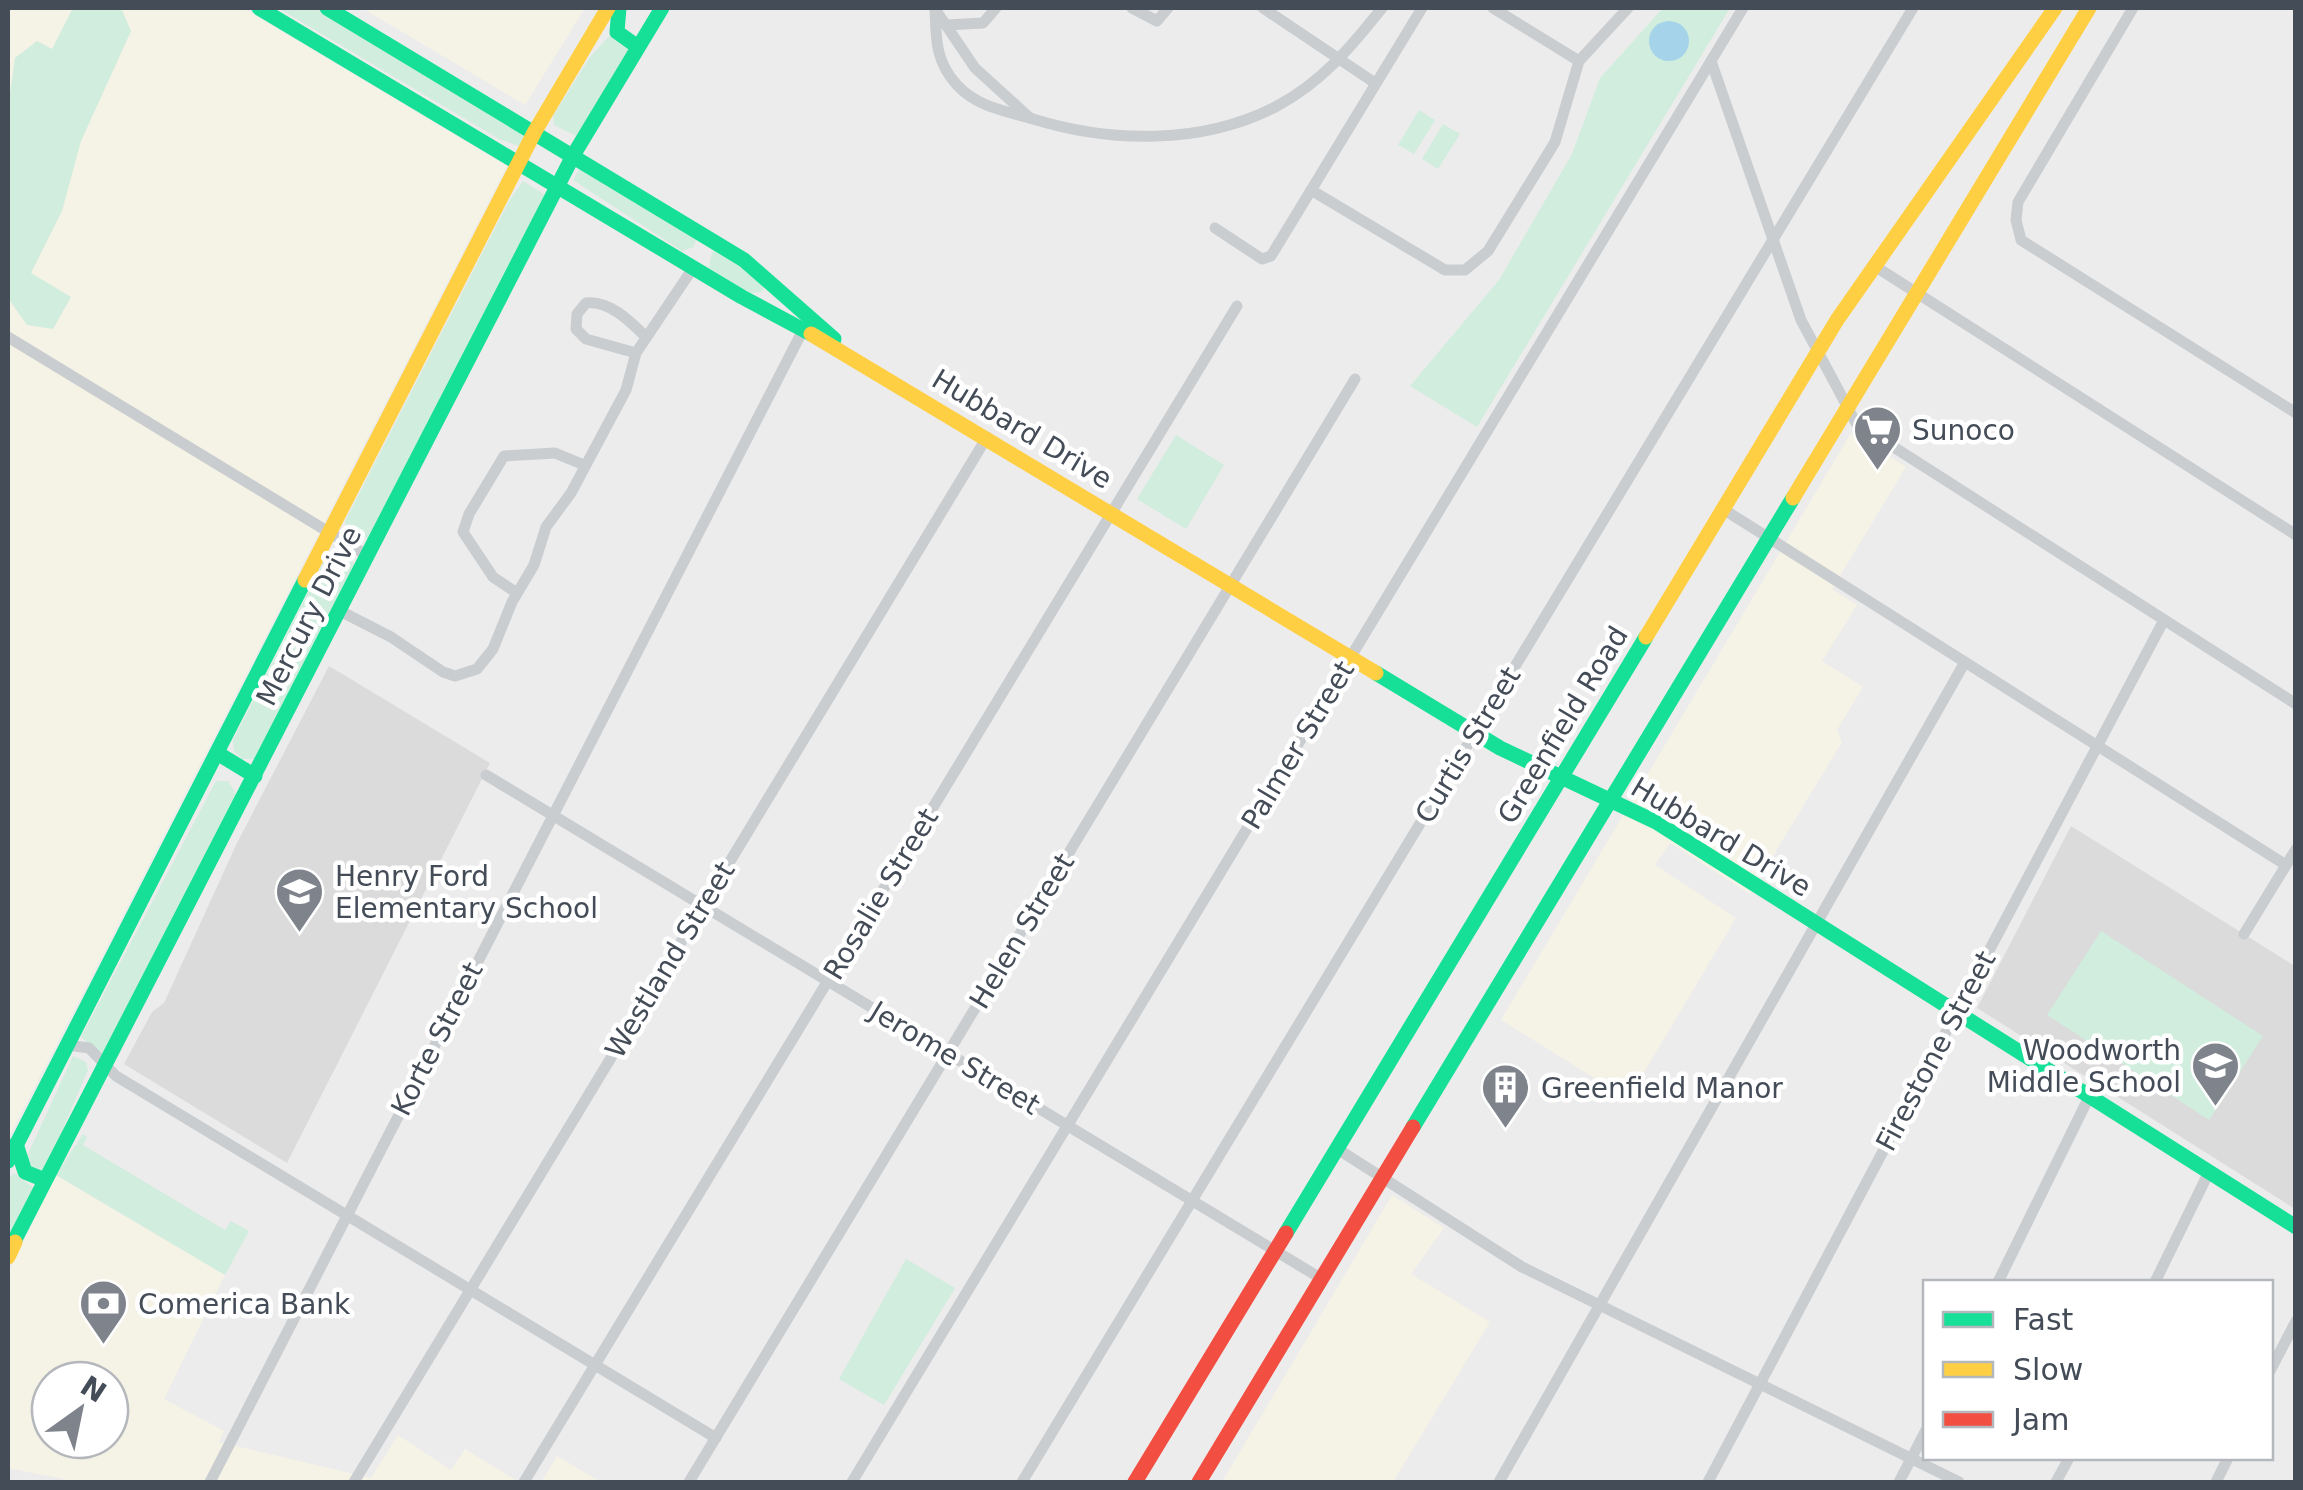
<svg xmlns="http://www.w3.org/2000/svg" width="2303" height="1490" viewBox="0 0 2303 1490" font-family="'DejaVu Sans',sans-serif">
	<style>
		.commercial { fill: #f5f2e6; fill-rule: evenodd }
		.education { fill: #dbdbdc }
		.green { fill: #d0edde }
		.water { fill: #a5d3ea }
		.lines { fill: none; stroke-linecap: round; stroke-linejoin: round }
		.street { stroke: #cacdd0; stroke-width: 11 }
		.fast { stroke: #16e098; stroke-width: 15 }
		.slow { stroke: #ffcf43; stroke-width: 15 }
		.jam { stroke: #f24e42; stroke-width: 15 }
		.labels { text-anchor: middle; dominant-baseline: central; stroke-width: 9; stroke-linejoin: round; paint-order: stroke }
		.street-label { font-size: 28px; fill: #444c58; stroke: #fff }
		.poi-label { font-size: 28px; fill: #444c58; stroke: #fff; text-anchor: start }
	</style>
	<rect width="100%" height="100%" fill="#edecec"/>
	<!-- commercial -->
	<g class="commercial">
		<polygon points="8,8 243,8 507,166 8,1139"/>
		<polygon points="362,8 585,8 525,105"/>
		<polygon points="1851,433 1906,467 1832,589 1857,605 1822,661 1863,687 1837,730 1842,742 1750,894 1670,843 1655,865 1736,918 1628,1099 1501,1020"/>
		<path d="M56,1175L225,1275L164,1399L224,1431L219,1442L371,1478L398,1435L451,1470L465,1449L519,1482H78L8,1468V1273ZM50,1380H110V1440H50Z"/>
		<polygon points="1392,1195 1444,1228 1411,1274 1490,1322 1393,1482 1222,1482"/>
		<polygon points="557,1456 601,1482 541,1482"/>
	</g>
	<!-- education -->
	<g class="education">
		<polygon points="329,666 490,763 287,1163 124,1064 152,1012 164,1003 236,845"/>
		<polygon points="2071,826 2295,966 2295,1209 1977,1008"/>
	</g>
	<!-- green -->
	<g class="green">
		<polygon points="73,8 121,8 131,31 81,141 62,211 31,273 71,297 53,329 27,325 8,298 8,107 15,58 37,41 52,49"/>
		<polygon points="278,8 315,8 509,124 524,137 522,147 499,139"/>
		<polygon points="1663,8 1730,8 1477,427 1410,386 1499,280 1572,154 1600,78"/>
		<polygon points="611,34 631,47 576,136 554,125 553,116 590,57"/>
		<polygon points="1419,110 1435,120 1414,154 1398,145"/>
		<polygon points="1443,124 1460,134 1438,169 1422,159"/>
		<polygon points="579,170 597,176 696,239 694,247 682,251 573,180"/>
		<polygon points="523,181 545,195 368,539 346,527 345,521 509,201"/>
		<polygon points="720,250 765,286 761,292 751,293 709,268 712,252"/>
		<polygon points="1176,435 1224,465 1186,529 1137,499"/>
		<polygon points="337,550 356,565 254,759 242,759 234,751 233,740 324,561"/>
		<polygon points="216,781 228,781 237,796 105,1053 100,1054 81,1037"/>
		<polygon points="2101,931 2263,1036 2209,1120 2047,1015"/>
		<polygon points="73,1056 86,1062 88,1070 45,1170 36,1171 27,1161 28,1154"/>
		<polygon points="83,1134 87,1137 83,1145 225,1230 231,1221 249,1231 225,1275 56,1175"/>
		<polygon points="14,1173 35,1189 8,1240 8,1179"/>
		<polygon points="906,1259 955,1288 884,1405 839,1379"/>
	</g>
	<!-- water -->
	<circle class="water" cx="1669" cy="41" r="20"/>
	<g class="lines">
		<!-- street -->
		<g class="street">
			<path d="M935,8C936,38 935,61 957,85C977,107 1006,111 1033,119C1111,143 1202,145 1277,106C1322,82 1351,47 1382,8"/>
			<polyline points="1132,8 1157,21 1168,8"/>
			<polyline points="1263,8 1375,83"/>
			<polyline points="1493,8 1579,61"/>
			<polyline points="2133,8 2018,202 2016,220 2021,240 2296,413"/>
			<polyline points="935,9 975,68 1030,118"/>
			<polyline points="947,25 983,23 996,8"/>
			<polyline points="1711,61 1801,320 1856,423 2296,704"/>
			<polyline points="1311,190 1445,270 1465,270 1488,251 1555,142 1579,61 1628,8"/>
			<polyline points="1215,228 1262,259 1271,256 1422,8"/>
			<polyline points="1873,265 2296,535"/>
			<polyline points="8,337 368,556"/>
			<path d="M636,353L586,339L576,329L577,314L586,303C609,300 630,321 646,337"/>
			<polyline points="1723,509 2286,865"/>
			<polyline points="517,593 493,577 463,532 469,514 504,456 555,453 584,465"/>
			<polyline points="340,611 391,637 443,672 455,676 477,669 493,649 512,602 534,565 546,527 571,493 626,390 636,353 693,268"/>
			<polyline points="486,775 1322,1279"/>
			<polyline points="2244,934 2296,849"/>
			<polyline points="67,1045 89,1048 116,1076 716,1438"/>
			<polyline points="1336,1148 1522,1267 1959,1482"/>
			<polyline points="1998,1282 2089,1097"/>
			<polyline points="2155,1282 2209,1172"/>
			<polyline points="2270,1371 2296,1321"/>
			<polyline points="210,1482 803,330"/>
			<polyline points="354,1482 987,437"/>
			<polyline points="524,1482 1237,306"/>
			<polyline points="689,1482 1355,379"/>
			<polyline points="852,1482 1743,8"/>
			<polyline points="1022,1482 1913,8"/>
			<polyline points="1499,1482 1965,662"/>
			<polyline points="1708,1482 2164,620"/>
			<polyline points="1899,1482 1926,1430"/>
			<polyline points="2056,1482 2069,1458"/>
			<polyline points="2216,1482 2228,1458"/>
		</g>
		<!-- fast -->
		<g class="fast">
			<polyline points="259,8 742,297 811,334"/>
			<polyline points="327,8 744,260 834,339"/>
			<polyline points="619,8 617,32 638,47"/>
			<polyline points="1376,673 1500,748 1656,822 2296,1227"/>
			<polyline points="217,753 255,776"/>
			<polyline points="1413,1127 1793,498"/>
			<polyline points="16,1144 25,1172 45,1180"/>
			<polyline points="8,1161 305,580"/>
			<polyline points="1286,1233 1646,637"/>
			<polyline points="10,1249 574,154 662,8"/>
		</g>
		<!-- slow -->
		<g class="slow">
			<polyline points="811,334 1376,673"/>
			<polyline points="1793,498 2089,8"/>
			<polyline points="305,580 535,131 608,8"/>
			<polyline points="1646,637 1837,320 2055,8"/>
			<polyline points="8,1257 15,1242"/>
		</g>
		<!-- jam -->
		<g class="jam">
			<polyline points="1135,1482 1286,1233"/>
			<polyline points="1199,1482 1413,1127"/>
		</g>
	</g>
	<!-- icons -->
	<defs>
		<symbol id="supermarket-pin" viewBox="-11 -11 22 30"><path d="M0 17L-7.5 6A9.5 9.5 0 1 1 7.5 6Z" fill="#7f848c" stroke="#fff"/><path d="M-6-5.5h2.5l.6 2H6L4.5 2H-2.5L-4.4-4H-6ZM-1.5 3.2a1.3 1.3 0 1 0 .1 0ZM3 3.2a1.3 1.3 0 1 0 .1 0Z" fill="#fff"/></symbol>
		<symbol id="school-pin" viewBox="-11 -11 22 30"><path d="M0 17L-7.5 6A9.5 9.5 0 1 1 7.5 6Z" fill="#7f848c" stroke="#fff"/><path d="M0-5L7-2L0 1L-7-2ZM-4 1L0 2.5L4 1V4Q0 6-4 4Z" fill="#fff"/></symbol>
		<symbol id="building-pin" viewBox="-11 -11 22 30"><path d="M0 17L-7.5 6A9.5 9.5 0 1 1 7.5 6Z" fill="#7f848c" stroke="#fff"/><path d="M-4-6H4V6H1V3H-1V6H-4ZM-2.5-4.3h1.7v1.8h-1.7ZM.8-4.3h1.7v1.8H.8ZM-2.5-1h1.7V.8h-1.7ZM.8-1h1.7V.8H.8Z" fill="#fff"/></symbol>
		<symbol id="bank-pin" viewBox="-11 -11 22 30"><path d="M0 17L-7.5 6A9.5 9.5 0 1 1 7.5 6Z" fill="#7f848c" stroke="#fff"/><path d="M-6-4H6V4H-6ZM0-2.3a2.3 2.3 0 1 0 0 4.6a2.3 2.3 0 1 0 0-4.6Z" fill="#fff"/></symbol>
	</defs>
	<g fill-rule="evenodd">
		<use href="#supermarket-pin" x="1850" y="402" width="55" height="75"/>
		<use href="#school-pin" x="272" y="864" width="55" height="75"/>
		<use href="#school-pin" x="2188" y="1038" width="55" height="75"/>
		<use href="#building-pin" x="1478" y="1060" width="55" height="75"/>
		<use href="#bank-pin" x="76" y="1276" width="55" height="75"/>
	</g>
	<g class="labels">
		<!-- street labels -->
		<g class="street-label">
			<text transform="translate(1022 429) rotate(31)">Hubbard Drive</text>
			<text transform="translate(309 616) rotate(-63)">Mercury Drive</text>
			<text transform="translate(1563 725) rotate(-59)">Greenfield Road</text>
			<text transform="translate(1298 745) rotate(-59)">Palmer Street</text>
			<text transform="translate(1468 745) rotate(-59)">Curtis Street</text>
			<text transform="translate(1721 837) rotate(31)">Hubbard Drive</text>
			<text transform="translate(881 894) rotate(-59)">Rosalie Street</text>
			<text transform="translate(1022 931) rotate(-59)">Helen Street</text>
			<text transform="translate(670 960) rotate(-59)">Westland Street</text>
			<text transform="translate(437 1039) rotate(-63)">Korte Street</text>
			<text transform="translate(1936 1051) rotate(-62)">Firestone Street</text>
			<text transform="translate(955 1058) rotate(31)">Jerome Street</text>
		</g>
		<!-- poi labels -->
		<g class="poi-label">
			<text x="1912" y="430">Sunoco</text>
			<text x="335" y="876">Henry Ford<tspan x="335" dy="32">Elementary School</tspan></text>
			<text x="2181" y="1050" text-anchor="end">Woodworth<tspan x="2181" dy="32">Middle School</tspan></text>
			<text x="1541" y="1088">Greenfield Manor</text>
			<text x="138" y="1304">Comerica Bank</text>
		</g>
	</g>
	<!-- border -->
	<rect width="2303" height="1490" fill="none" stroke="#444c58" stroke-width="20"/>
	<!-- legend -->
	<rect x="1923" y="1280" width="350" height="180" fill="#ffffff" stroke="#b4b7bc" stroke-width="2.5"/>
	<rect x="1943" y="1312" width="50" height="15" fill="#16e098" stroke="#b4b7bc" stroke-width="2.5"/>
	<text x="2013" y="1330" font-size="30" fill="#444c58">Fast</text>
	<rect x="1943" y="1362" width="50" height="15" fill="#ffcf43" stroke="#b4b7bc" stroke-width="2.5"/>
	<text x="2013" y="1380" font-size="30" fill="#444c58">Slow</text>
	<rect x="1943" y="1412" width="50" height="15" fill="#f24e42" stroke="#b4b7bc" stroke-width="2.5"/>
	<text x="2013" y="1430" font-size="30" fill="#444c58">Jam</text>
	<!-- north arrow -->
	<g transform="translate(80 1410) rotate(33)"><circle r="48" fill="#ffffff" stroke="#b4b7bc" stroke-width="2.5"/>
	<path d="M0-8L18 38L0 25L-18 38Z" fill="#7f848c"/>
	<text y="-15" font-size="28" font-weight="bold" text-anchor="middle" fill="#444c58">N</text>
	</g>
</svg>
